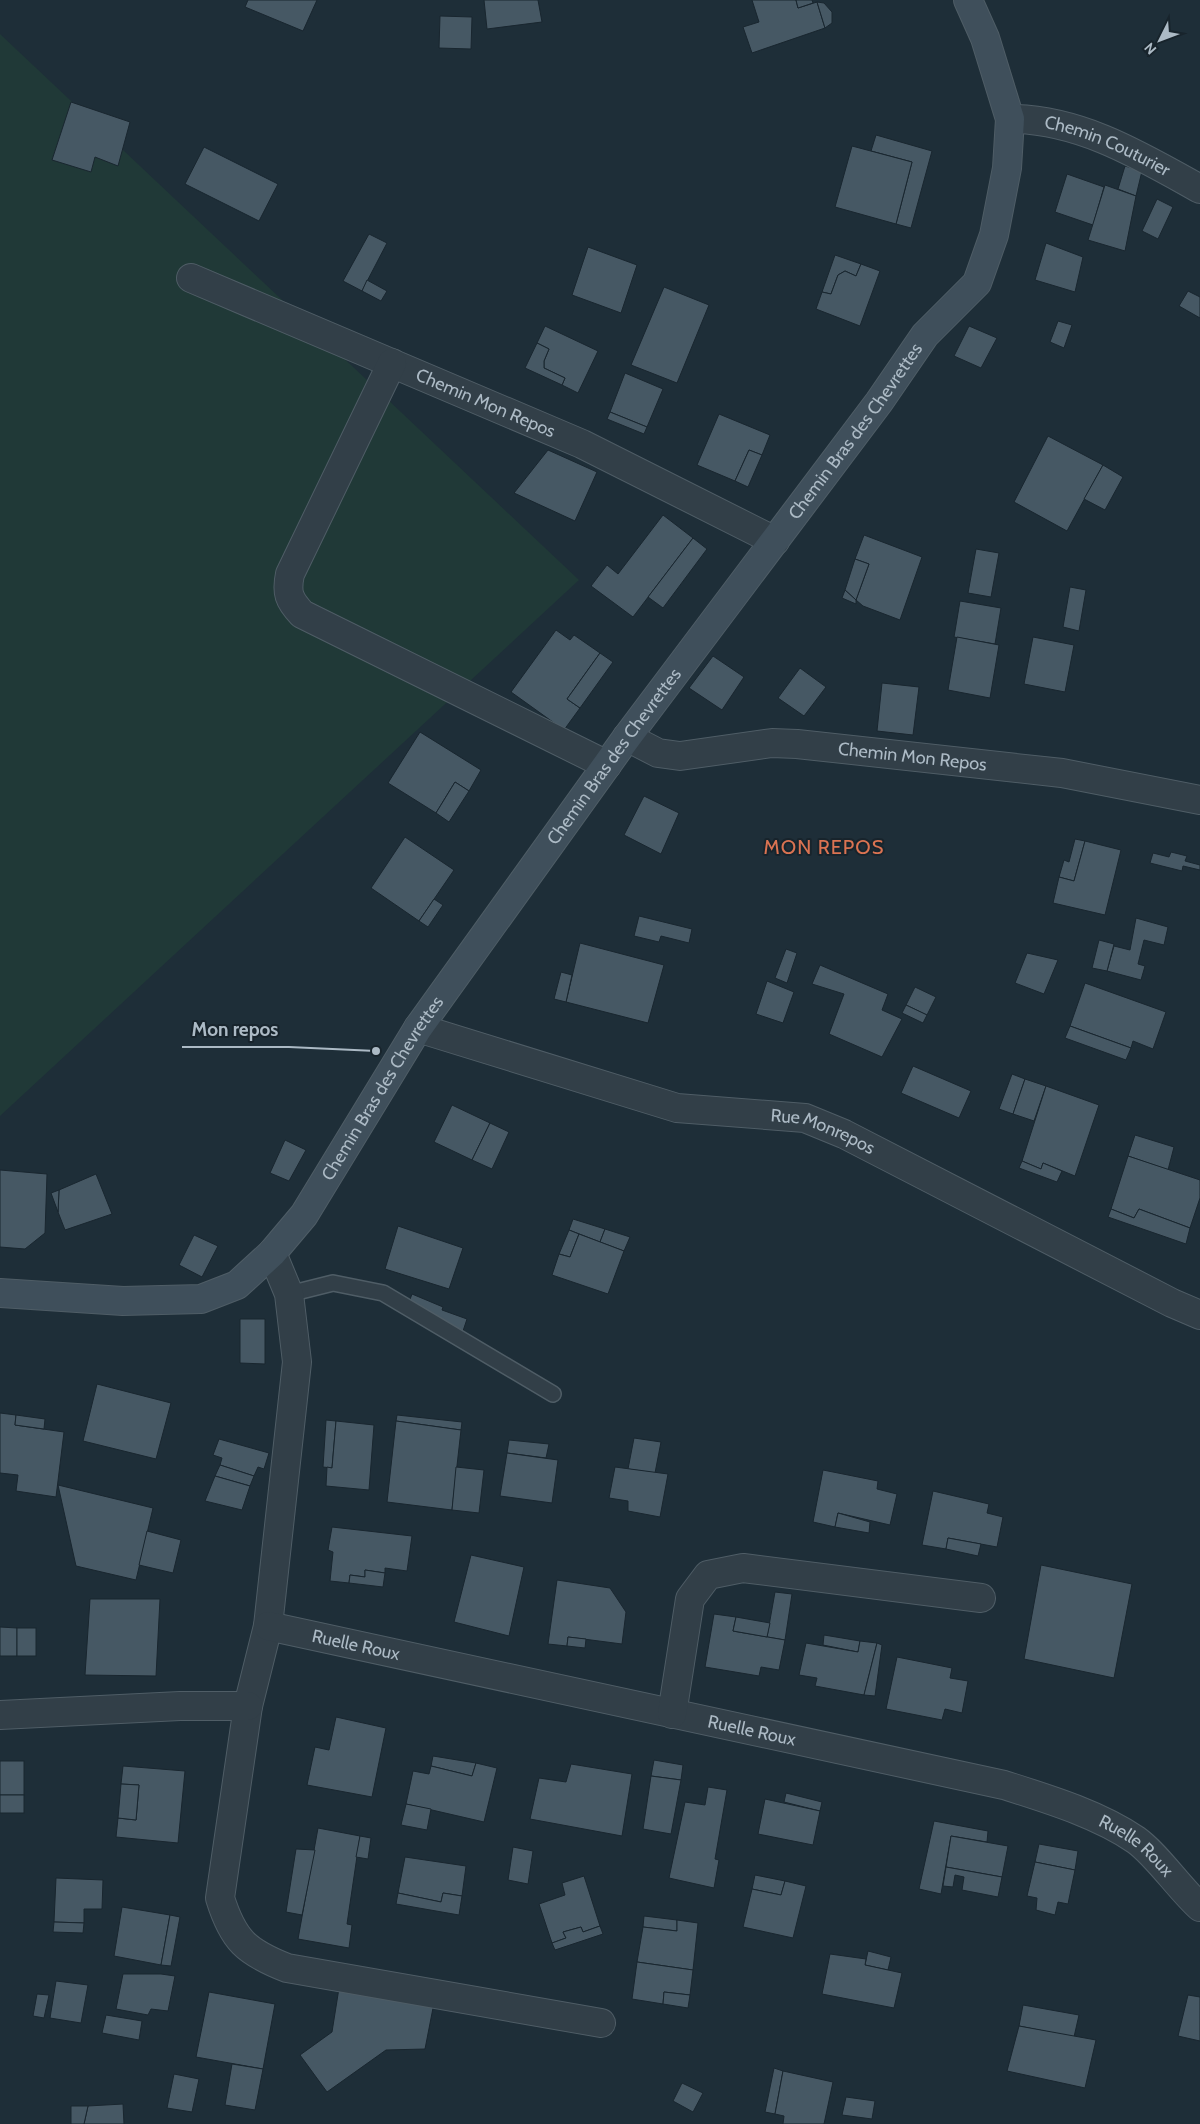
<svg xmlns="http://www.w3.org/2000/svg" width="1200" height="2124" viewBox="0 0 1200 2124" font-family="Cabin,sans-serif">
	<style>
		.green { fill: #203937 }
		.building { fill: #465864; stroke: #19262f }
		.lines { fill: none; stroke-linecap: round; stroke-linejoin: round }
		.lane-casing { stroke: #4f5d66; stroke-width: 18 }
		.street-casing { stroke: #4f5d66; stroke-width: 30 }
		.secondary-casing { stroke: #4f5d66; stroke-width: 30 }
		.lane { stroke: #323f48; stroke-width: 15 }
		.street { stroke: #323f48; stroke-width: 28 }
		.secondary { stroke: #3f4f5b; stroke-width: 28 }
		.labels { text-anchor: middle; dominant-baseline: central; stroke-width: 4; stroke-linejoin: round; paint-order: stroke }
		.street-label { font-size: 18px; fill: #acbac5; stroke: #18242c }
		.quarter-label { font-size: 20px; letter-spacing: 1px; fill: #da7352; stroke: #18242c }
		.leader { fill: none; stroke: #acbac5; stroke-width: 2 }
		.callout-dot { fill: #acbac5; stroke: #18242c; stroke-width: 2 }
		.callout-label { font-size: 19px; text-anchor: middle; font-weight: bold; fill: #acbac5; stroke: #18242c; stroke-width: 4; stroke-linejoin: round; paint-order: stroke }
	</style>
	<rect width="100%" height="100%" fill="#1e2e38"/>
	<!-- green -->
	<polygon class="green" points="0,34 579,580 0,1116"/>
	<!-- building -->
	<g class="building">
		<polygon points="248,0 317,0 303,31 245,7"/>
		<polygon points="484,0 538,0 542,22 487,29"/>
		<polygon points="752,0 796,0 798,8 817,2 825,28 752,53 743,27 759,22"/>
		<polygon points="796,0 812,0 813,3 798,8"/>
		<polygon points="817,2 824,3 832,12 832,23 825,28"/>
		<polygon points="440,16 472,17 471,49 439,48"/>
		<polygon points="71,102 130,122 118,166 95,157 91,172 52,160"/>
		<polygon points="876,135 932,151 911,228 896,224 912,162 871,151"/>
		<polygon points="852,146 912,162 896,224 835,207"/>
		<polygon points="204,147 278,184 259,221 185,184"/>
		<polygon points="1125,166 1142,171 1136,196 1118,189"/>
		<polygon points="1067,174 1104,187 1093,225 1055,212"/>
		<polygon points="1105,185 1136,196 1125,251 1088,240"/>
		<polygon points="1157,199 1173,207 1158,239 1142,231"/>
		<polygon points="369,234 387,243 362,291 343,281"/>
		<polygon points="1046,243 1083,257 1075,292 1035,280"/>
		<polygon points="588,247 637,265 621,313 572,295"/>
		<polygon points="835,255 861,264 856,276 845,271 838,275 831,294 822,292"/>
		<polygon points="861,264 880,271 860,326 816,309 822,292 831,294 838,275 845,271 856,276"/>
		<polygon points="367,280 387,291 381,301 362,291"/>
		<polygon points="664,287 709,305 677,383 631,365"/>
		<polygon points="1188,291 1200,297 1200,318 1179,306"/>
		<polygon points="1058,321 1072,325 1064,348 1050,342"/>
		<polygon points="545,326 598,351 578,393 562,385 565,378 544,368 544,361 549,349 537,343"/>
		<polygon points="969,326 997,338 981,368 954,356"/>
		<polygon points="537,343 549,349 544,361 544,368 565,378 562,385 525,368"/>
		<polygon points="625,373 663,389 647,427 610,412"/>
		<polygon points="610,412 647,427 644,434 607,419"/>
		<polygon points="719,414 770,435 762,455 749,450 735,481 697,465"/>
		<polygon points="1048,436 1103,465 1067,531 1014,502"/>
		<polygon points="548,450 597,472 575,521 514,493"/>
		<polygon points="749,450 762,455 748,487 735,481"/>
		<polygon points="1103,465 1123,477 1105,510 1084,499"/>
		<polygon points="663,515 693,538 633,617 591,586 607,565 618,574"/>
		<polygon points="864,535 922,557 900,620 863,606 856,600 869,564 855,559"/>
		<polygon points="693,538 707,549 663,608 648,597"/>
		<polygon points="976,549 999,553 991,597 968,593"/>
		<polygon points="855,559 869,564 856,600 845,590"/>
		<polygon points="1070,587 1086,590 1079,631 1063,627"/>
		<polygon points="845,590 856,600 856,604 842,598"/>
		<polygon points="960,601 1001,608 995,644 954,637"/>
		<polygon points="556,630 570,640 574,635 600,653 567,699 580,708 564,730 511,692"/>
		<polygon points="957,637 999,645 990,698 948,690"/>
		<polygon points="1033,637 1074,645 1065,692 1024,684"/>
		<polygon points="600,653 613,662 580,708 567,699"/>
		<polygon points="713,656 744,677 722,710 689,688"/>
		<polygon points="800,668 826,687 804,716 778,698"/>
		<polygon points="882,683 919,687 913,735 877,731"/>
		<polygon points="420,732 481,770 469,791 455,782 436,813 388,783"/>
		<polygon points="455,782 469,791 449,822 436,813"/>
		<polygon points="644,796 679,813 661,854 624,835"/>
		<polygon points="405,837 454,870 419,921 371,888"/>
		<polygon points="1075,839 1085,841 1074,881 1059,877 1064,860 1069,862"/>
		<polygon points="1085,841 1121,850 1105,915 1053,903 1059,877 1074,881"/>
		<polygon points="1171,852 1187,856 1185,861 1200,865 1200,870 1183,866 1182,871 1150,863 1153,853 1169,857"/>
		<polygon points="434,899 443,905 428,927 419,921"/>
		<polygon points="639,916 692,929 689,943 661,936 659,942 634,936"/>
		<polygon points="1136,918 1168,927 1164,945 1144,940 1138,964 1145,966 1141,980 1107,971 1114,946 1130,950"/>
		<polygon points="1099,940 1114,944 1107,971 1092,968"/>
		<polygon points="580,943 664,965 648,1023 566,1002"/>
		<polygon points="786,949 797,953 787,983 775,978"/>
		<polygon points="1027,953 1058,960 1044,994 1015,983"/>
		<polygon points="820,965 888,994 882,1010 902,1019 882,1057 829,1034 844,994 812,984"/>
		<polygon points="561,972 572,975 566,1002 554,999"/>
		<polygon points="767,981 794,992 783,1023 756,1014"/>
		<polygon points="1085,983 1166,1012 1153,1049 1133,1041 1131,1048 1070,1026"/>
		<polygon points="915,987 936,997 927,1015 906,1005"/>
		<polygon points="906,1005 927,1015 923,1023 902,1013"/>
		<polygon points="1070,1026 1131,1048 1126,1060 1065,1038"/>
		<polygon points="913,1066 971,1091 959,1118 901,1093"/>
		<polygon points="1012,1074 1025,1079 1013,1114 999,1109"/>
		<polygon points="1025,1079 1046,1086 1034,1121 1013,1114"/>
		<polygon points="1046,1086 1099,1105 1075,1176 1043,1163 1041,1169 1022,1161"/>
		<polygon points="452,1105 490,1123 472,1160 434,1142"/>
		<polygon points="490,1123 509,1132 492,1169 472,1160"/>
		<polygon points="1135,1135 1174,1147 1168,1170 1128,1156"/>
		<polygon points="285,1140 306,1150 289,1181 270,1173"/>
		<polygon points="1128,1156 1200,1180 1200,1198 1190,1228 1139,1209 1134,1218 1111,1209"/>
		<polygon points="1022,1161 1041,1169 1043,1163 1062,1171 1057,1182 1019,1168"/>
		<polygon points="0,1170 47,1174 45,1233 25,1249 0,1247"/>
		<polygon points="96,1174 112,1214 65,1230 58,1212 59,1190"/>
		<polygon points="59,1190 58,1212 51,1193"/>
		<polygon points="1111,1209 1134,1218 1139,1209 1190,1228 1186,1244 1108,1217"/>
		<polygon points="573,1219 605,1229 600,1242 569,1230"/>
		<polygon points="398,1226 463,1248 449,1289 385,1269"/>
		<polygon points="605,1229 630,1237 624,1251 600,1242"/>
		<polygon points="569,1230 579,1234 570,1257 559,1254"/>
		<polygon points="579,1234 624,1251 608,1294 552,1275 559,1254 570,1257"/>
		<polygon points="194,1235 218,1246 202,1277 179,1265"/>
		<polygon points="412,1294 443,1307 442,1310 467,1319 463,1331 409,1302"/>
		<polygon points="240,1319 265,1319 265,1364 240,1363"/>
		<polygon points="97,1384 171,1403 156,1459 83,1441"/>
		<polygon points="0,1413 16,1415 15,1425 64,1432 56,1497 16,1491 18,1475 0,1473"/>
		<polygon points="16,1415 45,1419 44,1429 15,1425"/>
		<polygon points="397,1415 462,1422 461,1430 396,1421"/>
		<polygon points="326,1420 336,1421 332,1468 323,1467"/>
		<polygon points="336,1421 374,1425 369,1490 326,1486 327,1467 332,1468"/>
		<polygon points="396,1421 461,1430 452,1510 387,1502"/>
		<polygon points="634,1438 661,1442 655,1473 628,1469"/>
		<polygon points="219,1439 269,1453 264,1469 258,1467 254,1476 220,1465 222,1458 213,1455"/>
		<polygon points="509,1440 549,1444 546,1458 507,1453"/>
		<polygon points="507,1453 558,1460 552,1503 500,1496"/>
		<polygon points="220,1465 254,1476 250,1486 215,1476"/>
		<polygon points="456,1467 484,1470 479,1513 452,1510"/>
		<polygon points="615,1467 668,1474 660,1517 628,1511 628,1501 609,1498"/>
		<polygon points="823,1470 878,1481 877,1489 897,1494 890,1525 838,1513 835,1527 813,1522"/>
		<polygon points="215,1476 250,1486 242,1510 205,1501"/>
		<polygon points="58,1485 153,1508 136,1580 76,1566"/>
		<polygon points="933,1491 989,1504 987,1513 1003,1517 997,1547 948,1538 946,1549 922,1545"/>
		<polygon points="838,1513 870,1522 869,1533 835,1527"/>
		<polygon points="332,1527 412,1536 407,1571 385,1568 385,1573 365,1570 365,1577 350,1575 349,1583 330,1581 333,1552 328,1550"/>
		<polygon points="147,1531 181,1540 173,1573 139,1565"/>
		<polygon points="948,1538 981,1544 978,1556 946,1549"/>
		<polygon points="471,1555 524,1567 509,1636 454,1622"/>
		<polygon points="1041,1565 1132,1584 1114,1678 1024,1659"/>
		<polygon points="365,1570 385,1573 383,1587 349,1583 350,1575 365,1577"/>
		<polygon points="557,1580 610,1588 626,1612 622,1644 568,1637 567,1646 548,1644"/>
		<polygon points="775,1592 792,1594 785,1640 767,1637"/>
		<polygon points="90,1599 160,1599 156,1676 85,1675"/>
		<polygon points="714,1614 736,1617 733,1631 785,1640 779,1670 761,1667 759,1676 705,1667"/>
		<polygon points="736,1617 770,1623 767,1637 733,1631"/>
		<polygon points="0,1627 17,1628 17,1656 0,1656"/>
		<rect x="17" y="1628" width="19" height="28"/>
		<polygon points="824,1635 860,1641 858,1652 823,1645"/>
		<polygon points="568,1637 586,1639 585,1648 567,1646"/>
		<polygon points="860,1641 877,1643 864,1695 815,1686 817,1678 799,1675 806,1643 858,1652"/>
		<polygon points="877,1643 882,1645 875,1696 864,1695"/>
		<polygon points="897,1657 952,1668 950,1678 968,1681 962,1713 945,1709 942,1720 886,1709"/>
		<polygon points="336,1717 386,1728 372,1797 307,1785 315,1747 329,1750"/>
		<polygon points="433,1756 476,1763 472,1776 431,1766"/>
		<polygon points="654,1760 683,1765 681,1780 651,1776"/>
		<rect x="0" y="1761" width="24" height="34"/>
		<polygon points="476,1763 497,1768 484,1822 406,1804 413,1771 429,1774 431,1766 472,1776"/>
		<polygon points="571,1764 632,1774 622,1836 530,1819 539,1778 566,1782"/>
		<polygon points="123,1766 185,1771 178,1843 116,1837 118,1818 136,1820 139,1785 121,1784"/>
		<polygon points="651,1776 681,1780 671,1834 643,1829"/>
		<polygon points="121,1784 139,1785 136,1820 118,1818"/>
		<polygon points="708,1787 727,1790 715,1859 719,1860 714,1888 669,1878 685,1802 705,1805"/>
		<polygon points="786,1793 822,1802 820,1811 784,1802"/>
		<rect x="0" y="1795" width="24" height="18"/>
		<polygon points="765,1799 820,1811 813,1845 758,1834"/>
		<polygon points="406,1804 431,1809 427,1830 401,1825"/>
		<polygon points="934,1821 988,1831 987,1842 951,1836 941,1894 919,1889"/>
		<polygon points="318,1828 360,1836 347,1924 352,1925 349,1948 298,1939"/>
		<polygon points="360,1836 371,1838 368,1859 356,1857"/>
		<polygon points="951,1836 1008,1846 1002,1877 946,1867"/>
		<polygon points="1039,1844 1078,1851 1075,1870 1035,1862"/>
		<polygon points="513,1847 533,1851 528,1884 508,1880"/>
		<polygon points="296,1849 315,1850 302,1915 286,1912"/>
		<polygon points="405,1857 466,1866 462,1896 443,1893 441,1902 398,1893"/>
		<polygon points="1035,1862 1075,1870 1068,1904 1058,1902 1055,1915 1036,1910 1037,1898 1027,1896"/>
		<polygon points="946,1867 1002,1877 998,1897 962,1890 964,1877 955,1875 953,1887 943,1886"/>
		<polygon points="755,1875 785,1881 781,1895 752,1889"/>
		<polygon points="584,1876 600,1926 583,1932 581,1927 563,1932 566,1938 552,1943 539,1904 565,1895 562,1883"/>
		<polygon points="56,1878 103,1880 102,1909 84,1909 84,1923 54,1922"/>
		<polygon points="785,1881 806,1886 793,1938 743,1927 752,1889 781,1895"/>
		<polygon points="398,1893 441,1902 443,1893 462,1896 459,1915 396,1904"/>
		<polygon points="122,1907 170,1915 161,1965 114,1956"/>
		<polygon points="170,1915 180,1917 171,1966 161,1965"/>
		<polygon points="644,1916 677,1920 677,1931 643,1927"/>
		<polygon points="677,1920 698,1923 693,1970 637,1962 643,1927 677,1931"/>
		<polygon points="54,1922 84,1923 83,1933 53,1932"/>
		<polygon points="600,1926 603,1934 555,1950 552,1943 566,1938 563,1932 581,1927 583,1932"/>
		<polygon points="868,1951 891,1957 888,1970 865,1965"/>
		<polygon points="830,1954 866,1959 865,1965 902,1973 894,2008 822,1994"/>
		<polygon points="637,1962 693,1970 690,1995 664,1992 663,2004 632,1999"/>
		<polygon points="123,1974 161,1974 175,1976 168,2011 151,2009 148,2015 116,2009"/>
		<polygon points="56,1981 88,1985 81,2023 50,2018"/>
		<polygon points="339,1988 434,2003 425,2049 386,2050 327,2092 300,2055 332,2032"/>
		<polygon points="209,1992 275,2004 263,2069 196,2057"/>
		<polygon points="664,1992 690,1995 688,2008 663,2004"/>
		<polygon points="37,1994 49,1995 44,2018 33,2016"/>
		<polygon points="1188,1995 1200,1997 1200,2041 1178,2036"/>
		<polygon points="1023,2005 1079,2015 1074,2037 1019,2026"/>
		<polygon points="106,2015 142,2021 139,2040 102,2033"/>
		<polygon points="1019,2026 1096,2040 1085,2088 1007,2071"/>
		<polygon points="232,2064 263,2069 255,2110 225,2105"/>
		<polygon points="774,2068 783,2071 775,2114 765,2112"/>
		<polygon points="783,2071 833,2082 824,2124 783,2124 784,2116 775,2114"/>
		<polygon points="174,2074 199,2079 192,2112 167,2108"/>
		<polygon points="682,2083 703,2093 693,2112 673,2101"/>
		<polygon points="846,2097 875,2101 872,2119 842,2115"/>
		<polygon points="123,2104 124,2124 84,2124 88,2106"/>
		<polygon points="71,2106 88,2106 84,2124 71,2124"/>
	</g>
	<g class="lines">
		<defs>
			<polyline id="lane" points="289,1294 333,1283 383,1293 553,1394"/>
			<g id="street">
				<path id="s1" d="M1010,119C1080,119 1141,156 1200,189"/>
				<path id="s2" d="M191,278L582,444L775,541"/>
				<path d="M392,363L290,574C286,593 289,600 302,614L607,765"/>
				<path id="s3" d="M627,737L658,753L680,756L772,743L797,744L1062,773L1200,800"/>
				<path id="s4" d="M418,1028L677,1108L805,1118L844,1134L1172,1303L1200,1315"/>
				<path d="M272,1253L289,1294L297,1362L268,1626L248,1706L220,1898C233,1940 246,1952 287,1968L601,2023"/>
				<path id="s5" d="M268,1626L1004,1785C1048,1799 1098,1814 1136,1840C1157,1855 1179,1888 1200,1907"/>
				<polyline points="672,1714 690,1599 708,1575 743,1568 981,1598"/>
				<polyline points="0,1715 180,1706 248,1706"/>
			</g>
			<g id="secondary">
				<path id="s6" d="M0,1293L123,1301L201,1299L237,1285L272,1253L304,1215L418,1028L627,737L879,402L925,335L977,283L994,235L1007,168L1010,119L985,38L968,0"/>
			</g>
		</defs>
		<!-- lane casing -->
		<use href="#lane" class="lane-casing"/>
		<!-- street casing -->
		<use href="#street" class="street-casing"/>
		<!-- secondary casing -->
		<use href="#secondary" class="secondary-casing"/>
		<!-- lane -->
		<use href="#lane" class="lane"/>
		<!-- street -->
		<use href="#street" class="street"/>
		<!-- secondary -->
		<use href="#secondary" class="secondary"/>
	</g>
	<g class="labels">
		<!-- street labels -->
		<g class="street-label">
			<text stroke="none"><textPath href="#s1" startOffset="102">Chemin Couturier</textPath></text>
			<text stroke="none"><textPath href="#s2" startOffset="320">Chemin Mon Repos</textPath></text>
			<text stroke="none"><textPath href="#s6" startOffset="1296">Chemin Bras des Chevrettes</textPath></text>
			<text stroke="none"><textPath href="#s6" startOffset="891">Chemin Bras des Chevrettes</textPath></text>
			<text stroke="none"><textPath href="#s3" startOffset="291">Chemin Mon Repos</textPath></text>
			<text stroke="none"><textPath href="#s6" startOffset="486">Chemin Bras des Chevrettes</textPath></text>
			<text stroke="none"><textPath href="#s4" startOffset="420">Rue Monrepos</textPath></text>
			<text stroke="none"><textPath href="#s5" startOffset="90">Ruelle Roux</textPath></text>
			<text stroke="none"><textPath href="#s5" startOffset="495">Ruelle Roux</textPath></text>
			<text stroke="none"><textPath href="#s5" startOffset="900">Ruelle Roux</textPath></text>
		</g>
		<!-- quarter labels -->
		<g class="quarter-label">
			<text x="824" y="847">MON REPOS</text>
		</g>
	</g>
	<!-- callouts -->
	<path class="leader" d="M376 1051L289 1047H182"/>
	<circle class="callout-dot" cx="376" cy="1051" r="5"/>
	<g class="callout-label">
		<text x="235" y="1036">Mon repos</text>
	</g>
	<!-- north arrow -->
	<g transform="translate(1160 40) rotate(228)" stroke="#18242c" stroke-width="4" paint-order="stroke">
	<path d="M0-4L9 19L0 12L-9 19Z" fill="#acbac5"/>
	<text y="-8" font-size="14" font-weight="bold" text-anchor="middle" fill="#acbac5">N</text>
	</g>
</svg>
